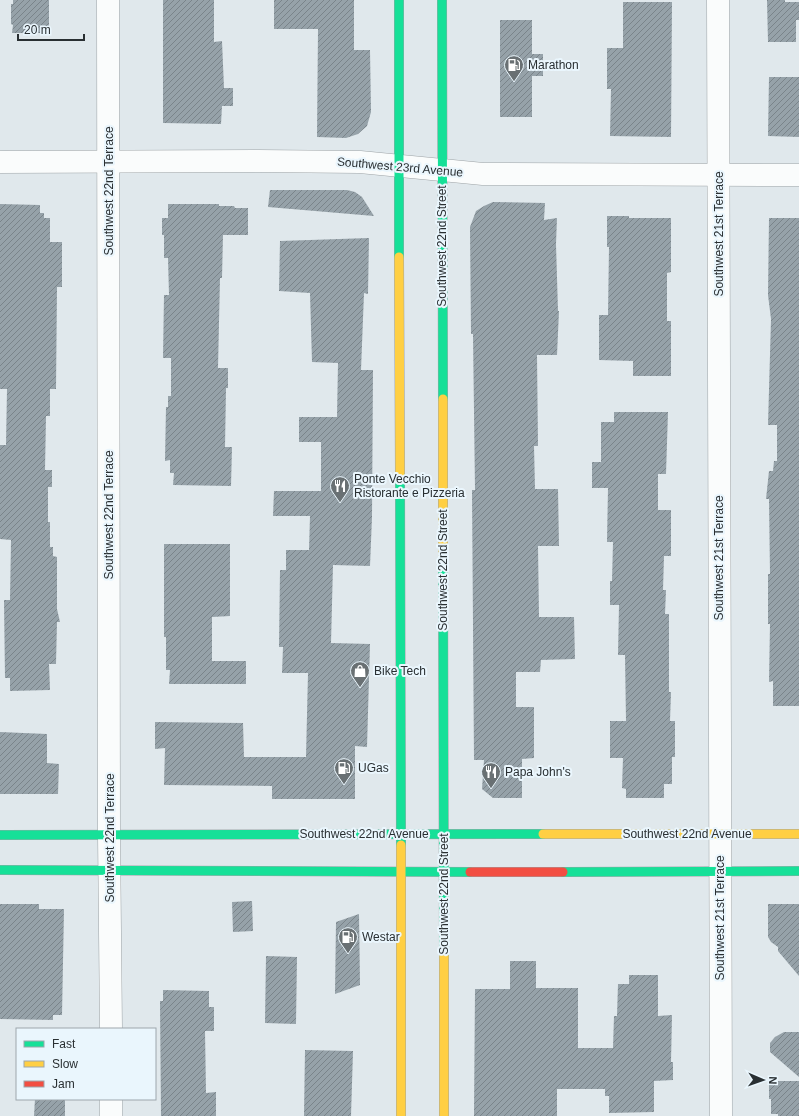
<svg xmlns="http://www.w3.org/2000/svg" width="799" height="1116" viewBox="0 0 799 1116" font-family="Arial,sans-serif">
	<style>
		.building { fill: url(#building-hatch) }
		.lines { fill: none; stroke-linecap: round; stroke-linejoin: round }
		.street-casing { stroke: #9da3a6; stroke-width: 23 }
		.fast-casing { stroke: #9da3a6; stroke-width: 10 }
		.slow-casing { stroke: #9da3a6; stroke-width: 10 }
		.jam-casing { stroke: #9da3a6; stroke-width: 10 }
		.street { stroke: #fafcfc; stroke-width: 22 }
		.fast { stroke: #16e098; stroke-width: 9 }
		.slow { stroke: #ffcf43; stroke-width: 9 }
		.jam { stroke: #f24e42; stroke-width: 9 }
		.labels { text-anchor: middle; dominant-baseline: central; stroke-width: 4; stroke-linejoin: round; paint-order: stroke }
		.poi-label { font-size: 12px; fill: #292f32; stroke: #eaf6fd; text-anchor: start }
		.street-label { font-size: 12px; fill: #292f32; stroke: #eaf6fd }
	</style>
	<defs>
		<pattern id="building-hatch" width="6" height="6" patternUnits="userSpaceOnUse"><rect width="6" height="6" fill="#96a2a9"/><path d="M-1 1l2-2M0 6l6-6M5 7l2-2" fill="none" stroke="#7a848a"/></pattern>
	</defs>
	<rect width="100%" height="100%" fill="#e0e8ec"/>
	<!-- building -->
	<g class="building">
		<polygon points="13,0 49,0 49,33 12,33 13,25 11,24 11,4 13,4"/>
		<polygon points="163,0 214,0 214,42 222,41 224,88 233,88 233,106 222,106 221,124 163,123"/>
		<polygon points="274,0 354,0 354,50 370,50 371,112 367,126 358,134 346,138 317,137 318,29 274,29"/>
		<polygon points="767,0 785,0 785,2 799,2 799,20 796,20 796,42 768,42"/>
		<polygon points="623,2 672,2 671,137 610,136 611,89 607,89 607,48 623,48"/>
		<polygon points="500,20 532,20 532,54 543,54 543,76 532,76 532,117 500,117"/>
		<polygon points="769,77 799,77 799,137 768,136"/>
		<polygon points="270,190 347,190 355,192 362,197 374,216 268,207"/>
		<polygon points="493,202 545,203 544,220 557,218 556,244 558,311 559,311 557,355 537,355 538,446 534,446 535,489 558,489 559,546 538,546 539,617 574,617 575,659 541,660 540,672 516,672 516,707 534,707 534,758 522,759 522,798 493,798 482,789 484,760 474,760 472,490 475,490 473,334 471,334 470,227 476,211 484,206"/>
		<polygon points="0,204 40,205 40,213 44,213 44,218 50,218 50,242 62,242 62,287 57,287 56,389 50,389 50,416 46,416 45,470 52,470 52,487 48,487 48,522 50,522 50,547 53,547 53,556 57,557 57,609 60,622 57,622 56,664 49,664 50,690 10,691 10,678 5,678 4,600 10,600 11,540 0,539 0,445 6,445 7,389 0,389"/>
		<polygon points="168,204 219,204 219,206 234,206 235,208 248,208 248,235 223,235 222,278 220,278 218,368 228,368 228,388 226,388 225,447 232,447 231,486 173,485 174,473 170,473 170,460 165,461 166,407 168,407 168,396 171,396 171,358 163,358 164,295 169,295 168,258 164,258 164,235 162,235 162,218 168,218"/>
		<polygon points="607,216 629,216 629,218 671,218 671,272 667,273 667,321 671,321 671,376 633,376 633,361 599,360 599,315 608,315 609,247 607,247"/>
		<polygon points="769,218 799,218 799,706 773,706 773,681 769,682 770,624 768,624 768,574 770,574 769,499 766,499 769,471 773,471 774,461 777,461 777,425 768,425 771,319 768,295"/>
		<polygon points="369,238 368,294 364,293 361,370 373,370 372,517 370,566 333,565 331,643 370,644 367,747 355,746 355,799 272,799 272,786 164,785 165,748 155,749 155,722 243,723 244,757 306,757 308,673 282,673 283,647 279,647 280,570 286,570 286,550 309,550 310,516 273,516 274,491 321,491 321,442 299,442 299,417 337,417 338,363 312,362 310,293 279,291 280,241"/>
		<polygon points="614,412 668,412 666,474 658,474 658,510 671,510 671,556 664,556 663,590 666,590 665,614 669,614 669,692 671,692 670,721 675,721 675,757 672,757 672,784 664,784 664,798 626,798 626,789 622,788 623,758 610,758 610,721 626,721 625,655 618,655 619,605 610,605 610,581 612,581 613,542 607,542 608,488 592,488 592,462 601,462 601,422 614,422"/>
		<polygon points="164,544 230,544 230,616 212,617 212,661 246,661 246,684 169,684 170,670 166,670 166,637 164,637"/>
		<polygon points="0,732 47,734 47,763 59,764 58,794 0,794"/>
		<polygon points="252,901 253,931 233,932 232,902"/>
		<polygon points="0,904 39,904 39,909 64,909 62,1015 53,1015 53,1020 0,1019"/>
		<polygon points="768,904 799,904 799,976 778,951 778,947 771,942 768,937"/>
		<polygon points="359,914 360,985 335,994 336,922"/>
		<polygon points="266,956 297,957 296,1024 265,1023"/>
		<polygon points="510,961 536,961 536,988 578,988 578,1048 613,1048 614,1016 617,1016 618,984 629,984 629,975 658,975 658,1016 672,1015 671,1062 673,1062 673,1080 654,1081 654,1112 609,1113 609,1096 605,1096 605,1089 557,1089 557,1116 474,1116 475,989 510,989"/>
		<polygon points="163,990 209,991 209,1007 214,1007 214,1031 205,1031 206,1093 216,1092 216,1116 161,1116 160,1001 163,1001"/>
		<polygon points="784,1032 799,1032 799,1077 770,1052 770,1043 775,1037"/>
		<polygon points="305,1050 353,1051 351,1116 304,1116"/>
		<polygon points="769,1081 799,1081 799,1116 778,1116 778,1114 771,1114 771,1099 769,1099"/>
		<polygon points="35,1099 65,1099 65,1116 34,1116"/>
	</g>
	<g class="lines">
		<defs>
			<g id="street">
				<polyline points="108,0 109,835 111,1029"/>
				<polyline points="718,0 721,1116"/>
				<polyline points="0,162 259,161 360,162 483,174 799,175"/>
				<polyline points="111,1099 111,1116"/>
			</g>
			<g id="fast">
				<polyline points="399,0 399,257"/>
				<polyline points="442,0 443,399"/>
				<polyline points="400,475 401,845"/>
				<polyline points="443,559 444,954"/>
				<polyline points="0,835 543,834"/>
				<polyline points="0,870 470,872"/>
				<polyline points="563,872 799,871"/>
			</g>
			<g id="slow">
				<polyline points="399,257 400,475"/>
				<polyline points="443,399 443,559"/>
				<polyline points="543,834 799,834"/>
				<polyline points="401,845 401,1116"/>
				<polyline points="444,954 444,1116"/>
			</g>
			<polyline id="jam" points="470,872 563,872"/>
		</defs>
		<!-- street casing -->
		<use href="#street" class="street-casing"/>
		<!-- fast casing -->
		<use href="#fast" class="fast-casing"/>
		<!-- slow casing -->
		<use href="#slow" class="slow-casing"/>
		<!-- jam casing -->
		<use href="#jam" class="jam-casing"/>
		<!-- street -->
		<use href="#street" class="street"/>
		<!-- fast -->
		<use href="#fast" class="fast"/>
		<!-- slow -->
		<use href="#slow" class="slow"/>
		<!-- jam -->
		<use href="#jam" class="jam"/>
	</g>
	<!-- icons -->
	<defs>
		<symbol id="fuel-pin" viewBox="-11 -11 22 30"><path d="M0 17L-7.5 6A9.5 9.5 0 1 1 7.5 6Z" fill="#697073" stroke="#eaf6fd"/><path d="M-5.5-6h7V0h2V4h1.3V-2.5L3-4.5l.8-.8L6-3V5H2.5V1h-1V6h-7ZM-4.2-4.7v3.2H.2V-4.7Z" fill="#fff"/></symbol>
		<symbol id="restaurant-pin" viewBox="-11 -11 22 30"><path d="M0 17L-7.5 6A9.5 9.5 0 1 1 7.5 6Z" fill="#697073" stroke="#eaf6fd"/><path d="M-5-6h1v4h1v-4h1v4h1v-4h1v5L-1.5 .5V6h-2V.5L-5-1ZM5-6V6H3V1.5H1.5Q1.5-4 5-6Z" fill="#fff"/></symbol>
		<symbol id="shop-pin" viewBox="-11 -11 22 30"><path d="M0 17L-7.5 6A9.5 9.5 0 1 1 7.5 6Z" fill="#697073" stroke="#eaf6fd"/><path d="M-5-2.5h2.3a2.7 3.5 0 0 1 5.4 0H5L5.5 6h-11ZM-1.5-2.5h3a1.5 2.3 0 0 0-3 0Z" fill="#fff"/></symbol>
	</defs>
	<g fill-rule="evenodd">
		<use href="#fuel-pin" x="503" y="54" width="22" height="30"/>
		<use href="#restaurant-pin" x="329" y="475" width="22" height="30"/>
		<use href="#shop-pin" x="349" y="660" width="22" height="30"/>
		<use href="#fuel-pin" x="333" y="757" width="22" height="30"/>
		<use href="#restaurant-pin" x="480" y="761" width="22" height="30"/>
		<use href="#fuel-pin" x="337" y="926" width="22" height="30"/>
	</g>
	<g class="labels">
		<!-- poi labels -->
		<g class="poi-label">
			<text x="528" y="65">Marathon</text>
			<text x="354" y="479">Ponte Vecchio<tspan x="354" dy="14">Ristorante e Pizzeria</tspan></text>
			<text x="374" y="671">Bike Tech</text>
			<text x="358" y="768">UGas</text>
			<text x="505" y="772">Papa John's</text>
			<text x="362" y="937">Westar</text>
		</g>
		<!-- street labels -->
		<g class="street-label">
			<text transform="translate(400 167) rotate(5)">Southwest 23rd Avenue</text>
			<text transform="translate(109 191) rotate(-90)">Southwest 22nd Terrace</text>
			<text transform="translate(719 234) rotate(-90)">Southwest 21st Terrace</text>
			<text transform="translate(442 246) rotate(-90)">Southwest 22nd Street</text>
			<text transform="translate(109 515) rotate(-90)">Southwest 22nd Terrace</text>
			<text transform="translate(719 558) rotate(-90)">Southwest 21st Terrace</text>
			<text transform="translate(443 570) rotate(-90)">Southwest 22nd Street</text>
			<text x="364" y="834">Southwest 22nd Avenue</text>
			<text x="687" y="834">Southwest 22nd Avenue</text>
			<text transform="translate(110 838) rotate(-90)">Southwest 22nd Terrace</text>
			<text transform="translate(444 894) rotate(-90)">Southwest 22nd Street</text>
			<text transform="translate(720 918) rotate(-90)">Southwest 21st Terrace</text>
		</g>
	</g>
	<!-- legend -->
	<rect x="16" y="1028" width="140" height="72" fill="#eaf6fd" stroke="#9da6ac"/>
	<rect x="24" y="1041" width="20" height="6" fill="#16e098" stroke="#9da6ac"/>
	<text x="52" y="1048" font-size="12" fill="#292f32">Fast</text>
	<rect x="24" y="1061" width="20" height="6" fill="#ffcf43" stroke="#9da6ac"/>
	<text x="52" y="1068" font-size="12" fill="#292f32">Slow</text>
	<rect x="24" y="1081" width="20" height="6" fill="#f24e42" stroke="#9da6ac"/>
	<text x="52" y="1088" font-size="12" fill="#292f32">Jam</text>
	<!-- north arrow -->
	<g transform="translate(763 1080) rotate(92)" stroke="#eaf6fd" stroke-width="3" paint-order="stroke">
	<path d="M0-3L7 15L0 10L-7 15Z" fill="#292f32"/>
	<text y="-6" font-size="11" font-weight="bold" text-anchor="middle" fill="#292f32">N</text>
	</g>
	<!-- scale -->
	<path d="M18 34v6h66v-6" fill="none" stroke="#292f32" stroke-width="2"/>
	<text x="24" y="34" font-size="12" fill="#292f32" stroke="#eaf6fd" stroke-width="3" paint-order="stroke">20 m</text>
</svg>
